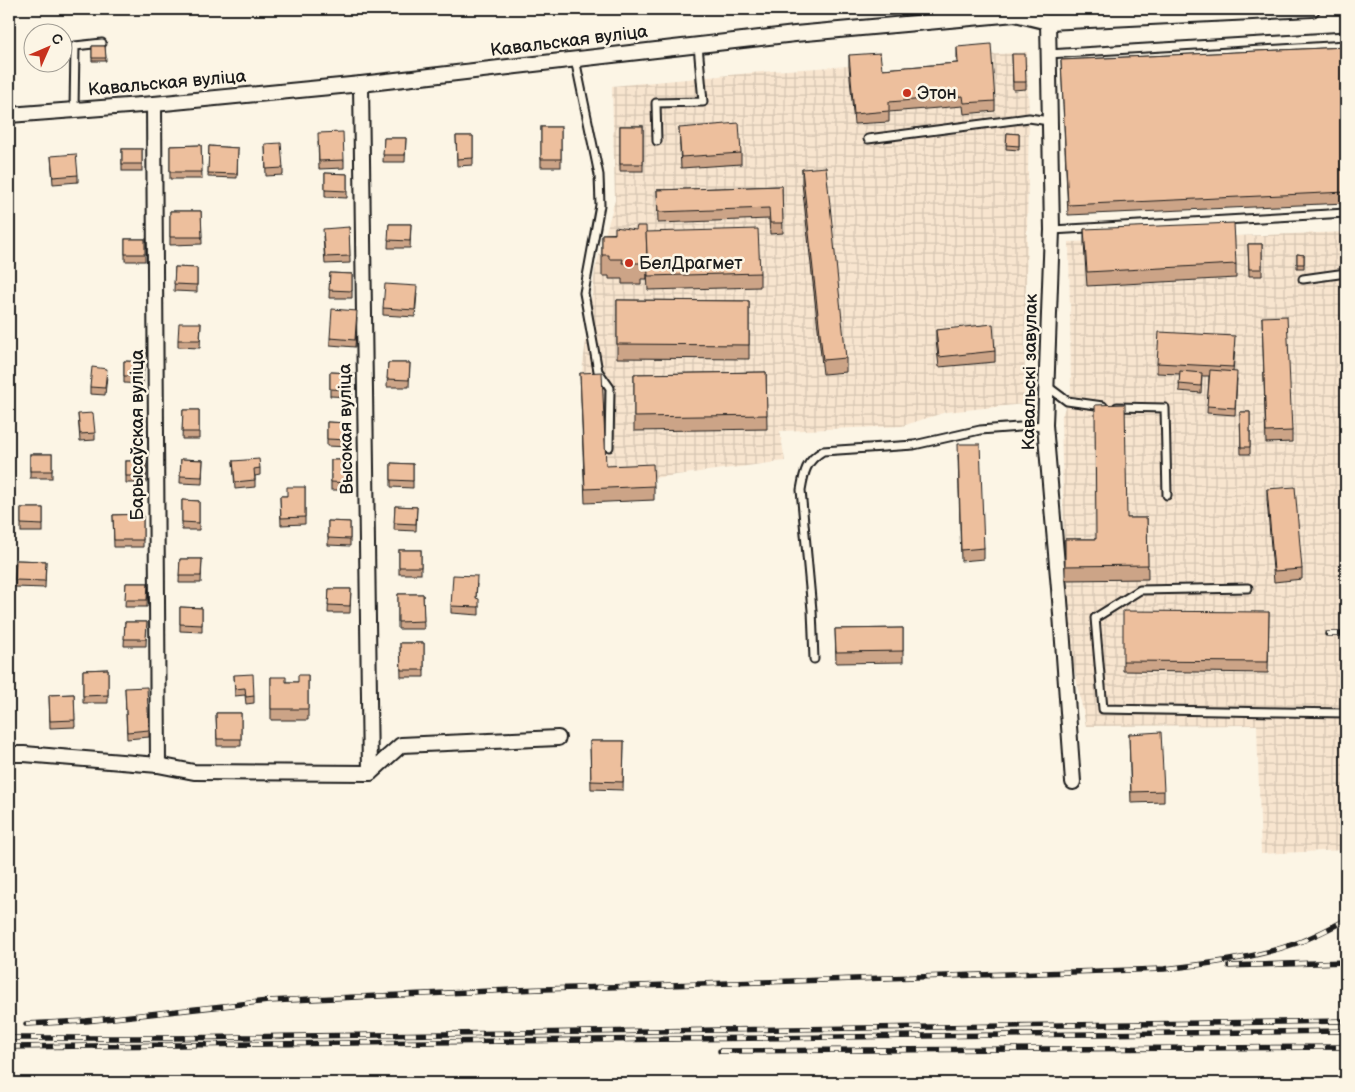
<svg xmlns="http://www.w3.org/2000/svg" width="1355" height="1092" viewBox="0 0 1355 1092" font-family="'Balsamiq Sans',sans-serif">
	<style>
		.industrial { fill: url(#industrial-grid) }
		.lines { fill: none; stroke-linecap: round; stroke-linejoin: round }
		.service-casing { stroke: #1c1c1c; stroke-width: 11 }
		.minor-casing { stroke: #1c1c1c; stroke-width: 18 }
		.service { stroke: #fcf5e5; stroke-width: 7 }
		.minor { stroke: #fcf5e5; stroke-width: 14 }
		.rail-casing { stroke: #1c1c1c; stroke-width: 5.5 }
		.rail { stroke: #fcf5e5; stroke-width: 4; stroke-dasharray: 11; stroke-linecap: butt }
		.wall { fill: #cca487; stroke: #1c1c1c }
		.building { fill: #edbf9d; stroke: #1c1c1c }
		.poi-dot { fill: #c8321e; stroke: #fcf5e5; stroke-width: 2 }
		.labels { text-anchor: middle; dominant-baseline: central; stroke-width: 5; stroke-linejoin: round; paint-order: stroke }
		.street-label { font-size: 18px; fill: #1c1c1c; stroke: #fcf5e5 }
		.poi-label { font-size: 18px; fill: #1c1c1c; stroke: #fcf5e5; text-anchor: start }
	</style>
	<defs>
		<pattern id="industrial-grid" width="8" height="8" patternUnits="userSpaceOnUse" patternTransform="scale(1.25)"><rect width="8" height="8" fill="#f8e5cf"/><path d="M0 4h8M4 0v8" fill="none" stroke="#d4c4b1"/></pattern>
	</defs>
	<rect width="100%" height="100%" fill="#fcf5e5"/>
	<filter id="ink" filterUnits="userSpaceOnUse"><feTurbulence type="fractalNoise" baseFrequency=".02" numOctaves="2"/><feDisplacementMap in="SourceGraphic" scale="10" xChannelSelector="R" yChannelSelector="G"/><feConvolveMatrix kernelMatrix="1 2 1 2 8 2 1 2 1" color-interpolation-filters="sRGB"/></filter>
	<g filter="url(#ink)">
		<!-- industrial -->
		<g class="industrial">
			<polygon points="1027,52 1029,118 1024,404 946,412 902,426 780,431 785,461 653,478 654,500 585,503 580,387 595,270 615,200 612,86 772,71 849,66 882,79 958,73 957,57"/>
			<polygon points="1346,232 1346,850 1261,854 1257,725 1086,726 1071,653 1065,580 1061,419 1071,389 1069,242"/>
		</g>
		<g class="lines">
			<defs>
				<g id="service">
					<polyline points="1048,54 1346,36"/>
					<polyline points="575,59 599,175 600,205 584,293 598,371 610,388 609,447"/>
					<polyline points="74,110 75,46 102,43"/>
					<polyline points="868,139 1029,118 1049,121"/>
					<polyline points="657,141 656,103 703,102 698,45"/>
					<polyline points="1052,230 1346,213"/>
					<polyline points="1303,279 1346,273"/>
					<polyline points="1047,386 1067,401 1103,406"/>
					<polyline points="1117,407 1165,408 1167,495"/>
					<polyline points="1248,588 1140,590 1095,618 1103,709 1346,713"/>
					<path d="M814,659L812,610L801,490C804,472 806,461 823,451L914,445L980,430L1045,425"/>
				</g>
				<g id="minor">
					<polyline points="1048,22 1052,230 1045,425 1060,600 1073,782"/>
					<polyline points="361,84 370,773"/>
					<polyline points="154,104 158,765"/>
					<polyline points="9,115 154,104 361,84 795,34 1015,14 1048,22 1312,9"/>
					<polyline points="9,754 24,754 158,765 194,772 370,773 401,745 558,738"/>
				</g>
			</defs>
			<!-- service casing -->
			<use href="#service" class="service-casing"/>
			<!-- minor casing -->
			<use href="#minor" class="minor-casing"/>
			<!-- service -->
			<use href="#service" class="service"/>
			<!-- minor -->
			<use href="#minor" class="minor"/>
			<defs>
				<g id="rail">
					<polyline points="1327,634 1346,634"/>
					<polyline points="1229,966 1346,962"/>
					<path d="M26,1024L86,1021L268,1001L513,990L1164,969C1209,964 1254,958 1297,943C1314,937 1330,928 1346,920"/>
					<polyline points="9,1038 170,1038 1346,1021"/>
					<polyline points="9,1047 1346,1031"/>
					<polyline points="720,1051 1346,1047"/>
				</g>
			</defs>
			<!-- rail casing -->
			<use href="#rail" class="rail-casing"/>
			<!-- rail -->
			<use href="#rail" class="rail"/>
		</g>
		<!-- wall -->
		<g class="wall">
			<polygon points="92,46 105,46 106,61 92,61"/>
			<polygon points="957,47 995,101 995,111 964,114 963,106 889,112 889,122 854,124 849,66 849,55 882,69 957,63"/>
			<polygon points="1346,47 1346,203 1068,215 1061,60"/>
			<polygon points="1012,54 1026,82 1026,89 1013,90"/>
			<rect x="620" y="126" width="23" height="45"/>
			<rect x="541" y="127" width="20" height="40"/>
			<polygon points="679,128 741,153 741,164 681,168"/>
			<polygon points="1007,133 1019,134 1019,150 1006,149"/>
			<polygon points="456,136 473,136 473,165 457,166"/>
			<polygon points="384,138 406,138 405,162 383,162"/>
			<polygon points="318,141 344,160 344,168 319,169"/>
			<polygon points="265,144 283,168 283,175 266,176"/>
			<polygon points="201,145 202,179 170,179 170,146"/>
			<polygon points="209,146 238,148 237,178 208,177"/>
			<rect x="122" y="149" width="20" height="22"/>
			<polygon points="51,156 78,175 78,182 53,184"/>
			<polygon points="802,169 846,358 846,372 823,374 802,183"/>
			<polygon points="325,173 347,174 347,198 325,197"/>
			<polygon points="782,186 783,233 770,234 769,219 658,223 657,190"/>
			<polygon points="170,211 201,211 202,244 170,245"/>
			<polygon points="389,224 411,224 410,248 388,248"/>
			<polygon points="349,227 350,263 325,264 323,236"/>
			<polygon points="1084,229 1236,264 1236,278 1087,286 1084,243"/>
			<polygon points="646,232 760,273 760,287 648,290 647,274 647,279 641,279 641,284 622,284 622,279 609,279 609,276 602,276 602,234"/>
			<rect x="125" y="239" width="20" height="22"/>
			<polygon points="1248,244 1262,244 1262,276 1249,276"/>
			<polygon points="1297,254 1304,255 1304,268 1297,268"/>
			<polygon points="175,267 197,268 197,292 174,291"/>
			<polygon points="330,273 352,274 352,298 329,298"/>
			<polygon points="417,293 415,317 383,315 383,308"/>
			<polygon points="617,300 749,301 749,359 617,358"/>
			<polygon points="1262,317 1292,431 1292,442 1266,443"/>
			<polygon points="357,318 355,347 330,345 330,338"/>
			<polygon points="201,323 200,348 178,347 178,340"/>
			<polygon points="936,330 995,351 995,362 939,367 936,340"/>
			<polygon points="1235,347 1233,372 1237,379 1235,415 1207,413 1209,376 1202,376 1201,393 1179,391 1180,374 1157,373 1157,363"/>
			<polygon points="124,361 144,362 143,384 124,383"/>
			<polygon points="388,363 410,363 409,387 387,387"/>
			<polygon points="330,372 353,373 352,397 330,396"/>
			<polygon points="766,372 767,429 634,431 634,374"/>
			<polygon points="580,373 606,466 654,486 654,500 585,503"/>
			<polygon points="107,376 105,395 90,394 90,387"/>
			<polygon points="183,410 199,410 199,439 182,439"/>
			<polygon points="1240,412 1250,412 1250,454 1241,454"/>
			<polygon points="78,414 95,433 95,440 80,441"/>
			<polygon points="327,422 349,423 349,447 327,446"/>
			<rect x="30" y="454" width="22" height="24"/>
			<polygon points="958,455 984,548 984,559 961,561"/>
			<polygon points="181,459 203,460 202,484 180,483"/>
			<rect x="331" y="460" width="17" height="30"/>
			<rect x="126" y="461" width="20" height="22"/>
			<polygon points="233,461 260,468 260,475 255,476 255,487 235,489"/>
			<polygon points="391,463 413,464 413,488 391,487"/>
			<polygon points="305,487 305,524 281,525 280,496 287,496"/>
			<polygon points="1267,489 1302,569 1302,579 1274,582 1267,500"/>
			<polygon points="182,500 199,501 199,530 182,530"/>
			<polygon points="395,506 417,507 416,531 394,530"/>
			<rect x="21" y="508" width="22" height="24"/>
			<polygon points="143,514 143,547 114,547 113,515"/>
			<polygon points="1127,518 1147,518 1148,579 1065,580 1065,539 1096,539"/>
			<polygon points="328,521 350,522 350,546 328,545"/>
			<rect x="399" y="550" width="22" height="24"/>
			<polygon points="180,559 202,559 201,583 179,583"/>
			<polygon points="16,560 46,561 45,588 15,587"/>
			<polygon points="126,583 148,583 147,607 125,607"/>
			<polygon points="477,584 476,598 479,606 479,615 451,613 451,606"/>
			<polygon points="329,589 351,589 350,613 328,613"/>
			<polygon points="398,594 423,594 424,629 398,629"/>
			<polygon points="180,607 202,608 202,632 180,631"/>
			<polygon points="1269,612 1268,673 1123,671 1123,661"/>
			<polygon points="125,622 147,622 146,646 124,646"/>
			<polygon points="903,628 903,662 836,663 835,629"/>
			<polygon points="400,643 424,643 424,677 401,677"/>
			<polygon points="108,669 108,703 83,703 83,670"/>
			<polygon points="234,675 254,696 254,703 246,704 245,695 235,696"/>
			<polygon points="308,675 308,720 271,720 271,677 286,682 298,682"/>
			<polygon points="125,688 149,730 149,737 127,739"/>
			<polygon points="74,694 75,727 50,728 49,695"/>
			<polygon points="216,713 241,713 241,746 217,746"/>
			<polygon points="1129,734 1164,791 1164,802 1131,803"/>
			<polygon points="590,741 624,741 623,790 591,789"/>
		</g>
		<!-- building -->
		<g class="building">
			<polygon points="991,44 995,101 964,103 963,96 889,102 889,111 854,114 849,55 880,53 882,69 958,63 957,47"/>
			<polygon points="92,46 105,46 106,58 92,58"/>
			<polygon points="1346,47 1346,192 1068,205 1061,60"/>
			<polygon points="1012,54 1025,54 1026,82 1013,82"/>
			<polygon points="739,123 741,153 681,157 679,128"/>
			<rect x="620" y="126" width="23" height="38"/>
			<rect x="541" y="127" width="20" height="32"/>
			<polygon points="343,132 344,160 319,161 318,133"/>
			<polygon points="1007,133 1019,134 1019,146 1006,145"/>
			<polygon points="456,136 473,136 473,158 457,159"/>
			<polygon points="384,138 406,138 405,155 383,155"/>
			<polygon points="281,143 283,168 266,169 265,144"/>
			<polygon points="201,145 202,172 170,172 170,146"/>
			<polygon points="209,146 238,148 237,174 208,173"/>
			<rect x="122" y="149" width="20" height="15"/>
			<polygon points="76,154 78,175 53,177 51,156"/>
			<polygon points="9,167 10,167 9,183"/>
			<polygon points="826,167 846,358 823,360 802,169"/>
			<polygon points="325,173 347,174 347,191 325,190"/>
			<polygon points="782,186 783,223 770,223 769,208 658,212 657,190"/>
			<polygon points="170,211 201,211 202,237 170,237"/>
			<polygon points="1234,223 1236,264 1087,272 1084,229"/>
			<polygon points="389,224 411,224 410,241 388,240"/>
			<polygon points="637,226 646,226 647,259 641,259 641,263 622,263 623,259 609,259 609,255 602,255 602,234 615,234 615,227 636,230"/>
			<polygon points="349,227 350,256 325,257 323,229"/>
			<polygon points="758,229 760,273 648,276 646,232"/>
			<rect x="125" y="239" width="20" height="15"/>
			<polygon points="1248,244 1262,244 1262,269 1249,269"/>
			<polygon points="1297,254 1304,255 1304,264 1297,264"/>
			<polygon points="175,267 197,268 197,285 174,284"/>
			<polygon points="330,273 352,274 352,291 329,290"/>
			<polygon points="385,284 417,286 415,310 383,308"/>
			<polygon points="617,300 749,301 749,345 617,344"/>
			<polygon points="332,309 357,311 355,340 330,338"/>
			<polygon points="1287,316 1292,431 1266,432 1262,317"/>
			<polygon points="179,323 201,323 200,340 178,340"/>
			<polygon points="993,324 995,351 939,357 936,330"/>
			<polygon points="1159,332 1235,336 1233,367 1157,363"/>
			<polygon points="124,361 144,362 143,376 124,376"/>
			<polygon points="388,363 410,363 409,380 387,379"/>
			<polygon points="92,367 107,369 105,388 90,387"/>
			<polygon points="1210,370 1237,372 1235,408 1207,406"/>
			<polygon points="1180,371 1202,373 1201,386 1179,384"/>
			<polygon points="330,372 353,373 352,390 330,389"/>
			<polygon points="602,372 606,466 653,464 654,486 585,489 580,373"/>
			<polygon points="766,372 767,415 634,417 634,374"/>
			<polygon points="1125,404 1127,518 1147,518 1148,565 1065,566 1065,539 1096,539 1095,405"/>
			<polygon points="183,410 199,410 199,432 182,432"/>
			<polygon points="1240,412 1250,412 1250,447 1241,447"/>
			<polygon points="93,413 95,433 80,434 78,414"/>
			<polygon points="327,422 349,423 349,440 327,439"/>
			<polygon points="958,444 980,444 984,548 961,550"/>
			<rect x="30" y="454" width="22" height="17"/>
			<polygon points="181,459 203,460 202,477 180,476"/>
			<polygon points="259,459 260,468 254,469 255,480 235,482 233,461"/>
			<polygon points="331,460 348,460 348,483 331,482"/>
			<rect x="126" y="461" width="20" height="15"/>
			<polygon points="391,463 413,464 413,481 391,480"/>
			<polygon points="287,487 305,487 305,517 281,518 280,496 287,496"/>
			<polygon points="1295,487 1302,569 1274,571 1267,489"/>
			<polygon points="182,500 199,501 199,523 182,522"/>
			<polygon points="395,506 417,507 416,524 394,523"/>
			<polygon points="21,508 43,508 43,525 21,524"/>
			<polygon points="143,514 143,540 114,540 113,515"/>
			<polygon points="328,521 350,522 350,539 328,538"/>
			<rect x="399" y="550" width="22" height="17"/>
			<polygon points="180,559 202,559 201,576 179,576"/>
			<polygon points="16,560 46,561 45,581 15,580"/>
			<polygon points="453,575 477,576 476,598 479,599 479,607 451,606"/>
			<polygon points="126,583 148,583 147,600 125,600"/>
			<polygon points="329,589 351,589 350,606 328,605"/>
			<polygon points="398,594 423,594 424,621 398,622"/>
			<polygon points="180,607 202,608 202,625 180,624"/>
			<polygon points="1123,611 1269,612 1268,662 1123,661"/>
			<polygon points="125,622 147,622 146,639 124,639"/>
			<polygon points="903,628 903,651 836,652 835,629"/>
			<polygon points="400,643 424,643 424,670 401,670"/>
			<polygon points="108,669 108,695 83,696 83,670"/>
			<polygon points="253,674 254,696 246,697 245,688 235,689 234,675"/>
			<polygon points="298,675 308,675 308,709 271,709 271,677 286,677 286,682 298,682"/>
			<polygon points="147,687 149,730 127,732 125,688"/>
			<polygon points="74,694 75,720 50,721 49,695"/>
			<polygon points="216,713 241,713 241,739 217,739"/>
			<polygon points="1161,732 1164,791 1131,792 1129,734"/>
			<polygon points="590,741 624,741 623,782 591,781"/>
		</g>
	</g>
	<!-- markers -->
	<g class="poi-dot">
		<circle cx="907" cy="93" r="5"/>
		<circle cx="629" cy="263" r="5"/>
	</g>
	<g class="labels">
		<!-- street labels -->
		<g class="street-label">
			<text transform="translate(569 41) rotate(-7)">Кавальская вуліца</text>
			<text transform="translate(167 83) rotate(-5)">Кавальская вуліца</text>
			<text transform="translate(1030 372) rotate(-89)">Кавальскі завулак</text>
			<text transform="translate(346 429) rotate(-91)">Высокая вуліца</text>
			<text transform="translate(137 435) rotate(-90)">Барысаўская вуліца</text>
		</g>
		<!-- poi labels -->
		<g class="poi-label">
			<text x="917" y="93">Этон</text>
			<text x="639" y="263">БелДрагмет</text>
		</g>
	</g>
	<!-- margin -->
	<rect width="1355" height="1092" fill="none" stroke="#fcf5e5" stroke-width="30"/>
	<rect x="15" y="15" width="1325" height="1062" fill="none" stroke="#1c1c1c" stroke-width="2" filter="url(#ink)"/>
	<!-- north arrow -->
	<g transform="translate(48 48) rotate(45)"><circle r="24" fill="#fcf5e5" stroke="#a29e95"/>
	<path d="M0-4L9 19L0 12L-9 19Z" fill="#c8321e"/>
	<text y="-8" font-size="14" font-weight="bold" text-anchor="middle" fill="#1c1c1c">С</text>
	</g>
</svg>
